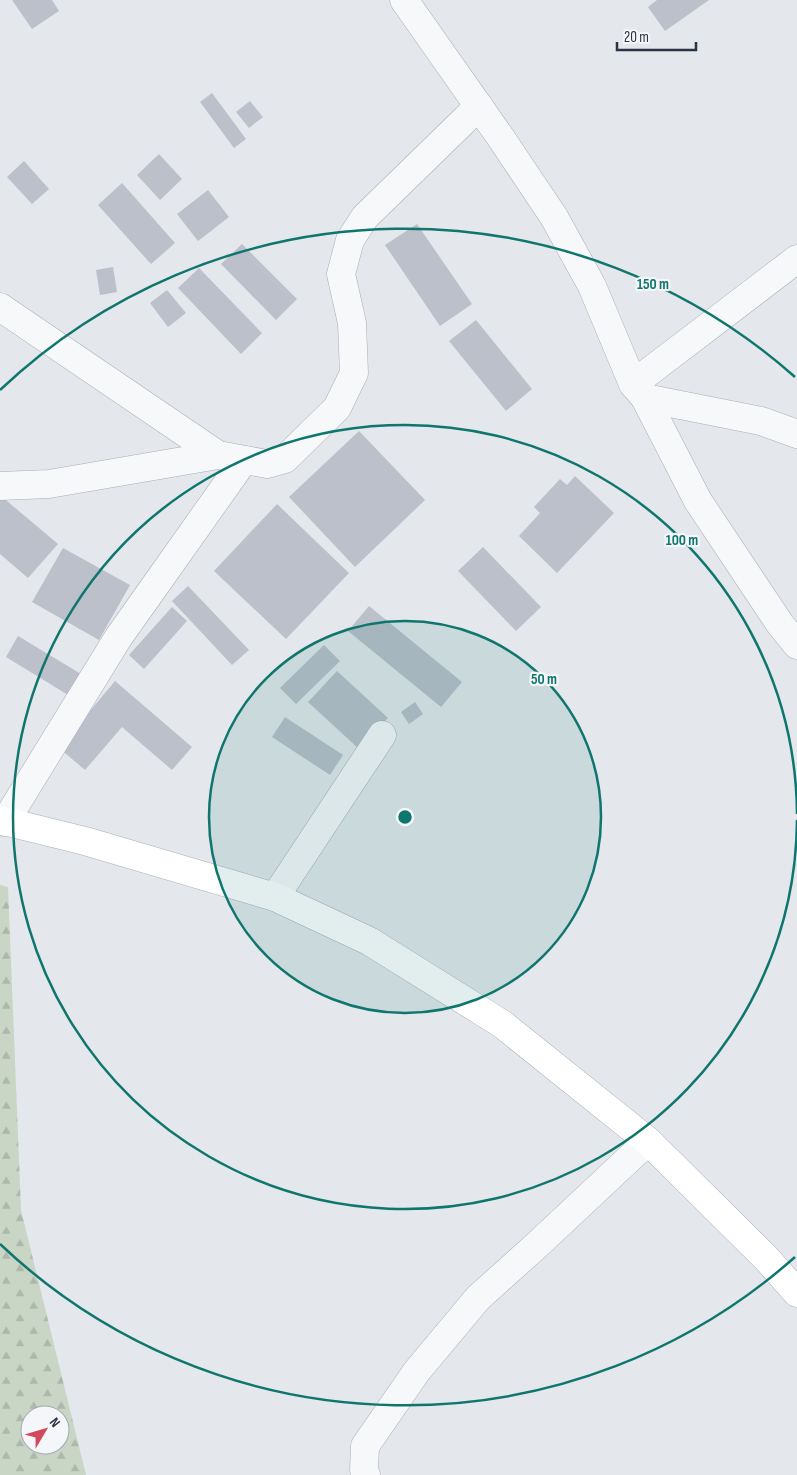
<svg xmlns="http://www.w3.org/2000/svg" width="797" height="1475" viewBox="0 0 797 1475" font-family="'Sofia Sans Condensed',sans-serif">
	<style>
		.forest { fill: url(#forest-firs); fill-rule: evenodd }
		.building { fill: #bbc0ca }
		.lines { fill: none; stroke-linecap: round; stroke-linejoin: round }
		.street-casing { stroke: #a9aeb7; stroke-width: 29 }
		.secondary-casing { stroke: #a9aeb7; stroke-width: 29 }
		.street { stroke: #f7f8fa; stroke-width: 28 }
		.secondary { stroke: #fff; stroke-width: 28 }
		.ring { fill: none; stroke: #0f766e; stroke-width: 2.5 }
		.centre { fill: #0f766e; stroke: #f4f6f9; stroke-width: 2.5 }
		.ring-label { font-size: 15px; text-anchor: middle; font-weight: bold; fill: #0f766e; stroke: #f4f6f9; stroke-width: 4.5; stroke-linejoin: round; paint-order: stroke }
	</style>
	<defs>
		<pattern id="forest-firs" width="22" height="20" patternUnits="userSpaceOnUse" patternTransform="scale(1.25)"><rect width="22" height="20" fill="#c9d6c5"/><path d="M5 1l3.5 6h-7zM16 11l3.5 6h-7z" fill="#adb8ab"/></pattern>
	</defs>
	<rect width="100%" height="100%" fill="#e4e7ec"/>
	<!-- forest -->
	<path class="forest" d="M0,885L8,887L21,1210L86,1475H0ZM30,1415H60V1445H30Z"/>
	<!-- building -->
	<g class="building">
		<polygon points="12,0 52,0 59,11 32,29"/>
		<polygon points="657,0 709,0 665,31 648,7"/>
		<polygon points="212,93 246,139 234,148 200,102"/>
		<polygon points="250,101 263,117 249,128 236,112"/>
		<polygon points="159,154 182,179 160,200 137,175"/>
		<polygon points="24,161 49,189 32,204 7,177"/>
		<polygon points="122,183 175,243 151,264 98,205"/>
		<polygon points="208,190 229,217 198,241 177,214"/>
		<polygon points="417,224 472,304 440,326 385,245"/>
		<polygon points="242,244 297,299 276,320 221,264"/>
		<polygon points="113,267 117,292 100,295 96,270"/>
		<polygon points="199,268 262,333 241,354 178,288"/>
		<polygon points="167,290 186,313 168,327 150,303"/>
		<polygon points="476,320 532,389 506,411 449,341"/>
		<polygon points="359,431 425,500 355,567 289,497"/>
		<polygon points="575,476 614,513 557,573 519,536 540,513 534,507 560,479 567,485"/>
		<polygon points="1,496 58,544 28,578 0,554 0,497"/>
		<polygon points="277,504 349,573 286,639 214,571"/>
		<polygon points="483,547 541,607 516,631 458,571"/>
		<polygon points="63,548 130,585 99,640 32,602"/>
		<polygon points="188,586 249,650 232,665 172,601"/>
		<polygon points="369,606 462,682 441,707 348,631"/>
		<polygon points="172,607 187,621 144,669 129,655"/>
		<polygon points="18,636 86,677 73,698 6,657"/>
		<polygon points="324,645 340,661 296,704 280,688"/>
		<polygon points="337,671 388,718 359,749 308,702"/>
		<polygon points="115,681 192,747 172,770 122,727 85,770 59,748"/>
		<polygon points="415,702 423,714 409,724 401,712"/>
		<polygon points="285,717 343,755 330,775 272,737"/>
	</g>
	<g class="lines">
		<defs>
			<g id="street">
				<polyline points="404,0 501,138 554,217 592,286 633,384 645,398 698,501 780,624 797,645"/>
				<polyline points="0,307 218,455 267,464 285,459 337,408 354,373 352,323 341,274 350,240 365,217 479,106"/>
				<polyline points="633,384 797,259"/>
				<polyline points="645,398 761,421 797,434"/>
				<polyline points="0,486 49,484 218,455"/>
				<polyline points="5,822 118,638 244,460"/>
				<polyline points="275,897 382,735"/>
				<polyline points="366,1475 364,1470 365,1446 417,1371 478,1298 537,1245 648,1141"/>
			</g>
			<polyline id="secondary" points="0,820 85,841 275,897 369,941 502,1024 648,1141 767,1259 797,1293"/>
		</defs>
		<!-- street casing -->
		<use href="#street" class="street-casing"/>
		<!-- secondary casing -->
		<use href="#secondary" class="secondary-casing"/>
		<!-- street -->
		<use href="#street" class="street"/>
		<!-- secondary -->
		<use href="#secondary" class="secondary"/>
	</g>
	<!-- distance rings -->
	<circle cx="405" cy="817" r="196" fill="#0f766e" fill-opacity=".12"/>
	<g class="ring">
		<circle cx="405" cy="817" r="196"/>
		<path d="M797 820A392 392 0 1 1 797 814"/>
		<path d="M795 1257A588 588 0 0 1 0 1244M0 390A588 588 0 0 1 795 377"/>
	</g>
	<circle cx="405" cy="817" r="8" class="centre"/>
	<g class="ring-label">
		<text x="653" y="289">150 m</text>
		<text x="682" y="545">100 m</text>
		<text x="544" y="684">50 m</text>
	</g>
	<!-- north arrow -->
	<g transform="translate(45 1430) rotate(52)"><circle r="24" fill="#f4f6f9" stroke="#a4a8b1"/>
	<path d="M0-4L9 19L0 12L-9 19Z" fill="#d1495b"/>
	<text y="-8" font-size="14" font-weight="bold" text-anchor="middle" fill="#2b3445">N</text>
	</g>
	<!-- scale -->
	<path d="M617 42v8h79v-8" fill="none" stroke="#2b3445" stroke-width="2.5"/>
	<text x="624" y="42" font-size="15" fill="#2b3445" stroke="#f4f6f9" stroke-width="4" paint-order="stroke">20 m</text>
</svg>
